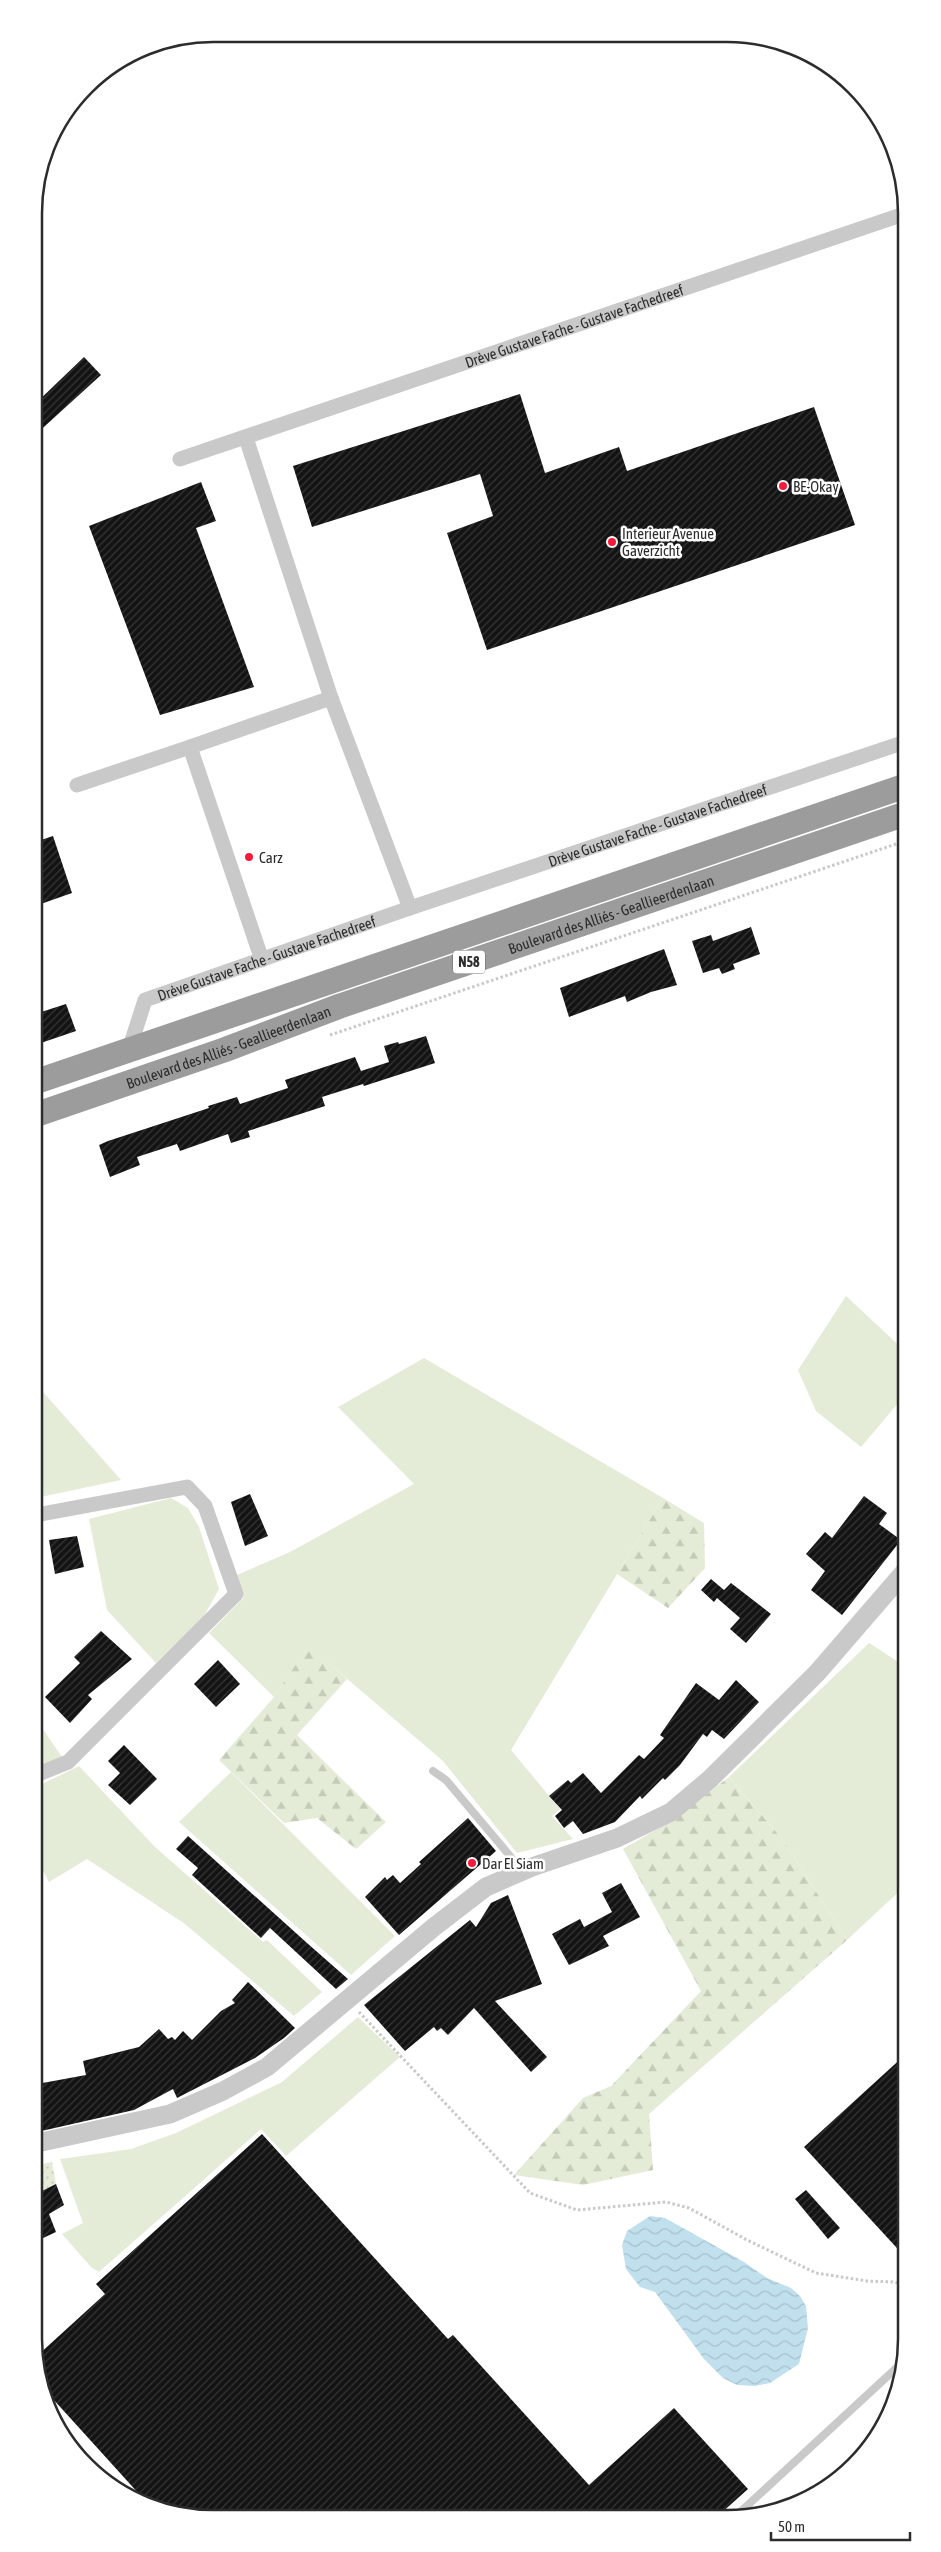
<svg xmlns="http://www.w3.org/2000/svg" width="941" height="2552" viewBox="0 0 941 2552" font-family="'Asap Condensed',sans-serif">
	<style>
		.grass { fill: #e4ecd7 }
		.forest { fill: url(#forest-firs) }
		.garden { fill: url(#garden-dots) }
		.water { fill: url(#water-waves) }
		.building { fill: url(#building-hatch) }
		.lines { fill: none; stroke-linecap: round; stroke-linejoin: round }
		.path { stroke: #c9c9c9; stroke-width: 3; stroke-dasharray: 2.5 2.5; stroke-linecap: butt }
		.service { stroke: #c9c9c9; stroke-width: 8 }
		.minor { stroke: #c9c9c9; stroke-width: 15 }
		.tertiary { stroke: #c9c9c9; stroke-width: 19 }
		.trunk { stroke: #9c9c9c; stroke-width: 25 }
		.poi-dot { fill: #f71a3c; stroke: #fff; stroke-width: 2 }
		.labels { text-anchor: middle; dominant-baseline: central; stroke-width: 5; stroke-linejoin: round; paint-order: stroke }
		.shield { fill: #fff; stroke: #6b6b6b; stroke-width: 1 }
		.shield-label { font-size: 14px; font-weight: bold; fill: #2c2c2c }
		.street-label { font-size: 15px; fill: #2c2c2c; stroke: #fff }
		.poi-label { font-size: 15px; fill: #2c2c2c; stroke: #fff; text-anchor: start }
		.rim { fill: none; stroke: #2c2c2c; stroke-width: 2.5 }
	</style>
	<defs>
		<pattern id="forest-firs" width="22" height="20" patternUnits="userSpaceOnUse" patternTransform="scale(1.25)"><rect width="22" height="20" fill="#e4ecd7"/><path d="M5 1l3.5 6h-7zM16 11l3.5 6h-7z" fill="#c4cbb9"/></pattern>
		<pattern id="garden-dots" width="8" height="8" patternUnits="userSpaceOnUse" patternTransform="scale(1.25)"><rect width="8" height="8" fill="#e4ecd7"/><path d="M2 2h.1M6 6h.1" fill="none" stroke="#c4cbb9" stroke-width="1.8" stroke-linecap="round"/></pattern>
		<pattern id="water-waves" width="16" height="10" patternUnits="userSpaceOnUse" patternTransform="scale(1.25)"><rect width="16" height="10" fill="#c1e0ee"/><path d="M0 5q4-4 8 0t8 0" fill="none" stroke="#a6c0cc"/></pattern>
		<pattern id="building-hatch" width="6" height="6" patternUnits="userSpaceOnUse" patternTransform="scale(1.25)"><rect width="6" height="6" fill="#131313"/><path d="M-1 1l2-2M0 6l6-6M5 7l2-2" fill="none" stroke="#363636"/></pattern>
	</defs>
	<rect width="100%" height="100%" fill="#fff"/>
	<!-- grass -->
	<g class="grass">
		<polygon points="846,1296 905,1351 905,1395 861,1447 816,1411 798,1370"/>
		<polygon points="424,1358 663,1498 511,1750 560,1809 552,1816 573,1839 517,1853 443,1761 309,1646 274,1697 209,1633 244,1597 237,1575 290,1552 414,1484 338,1407"/>
		<polygon points="36,1384 121,1480 36,1498"/>
		<polygon points="171,1498 188,1508 199,1527 219,1589 204,1616 156,1663 107,1610 89,1519"/>
		<polygon points="869,1643 906,1667 906,1885 847,1940 783,1840 729,1777"/>
		<polygon points="36,1719 62,1757 36,1768"/>
		<polygon points="79,1766 155,1847 263,1942 267,1940 322,1992 294,2016 185,1924 87,1859 49,1882 37,1860 36,1787"/>
		<polygon points="231,1772 395,1936 351,1975 179,1822"/>
		<polygon points="358,2017 400,2057 286,2156 261,2129 99,2272 91,2267 62,2234 83,2223 60,2159 131,2149 176,2133 282,2082"/>
	</g>
	<!-- forest -->
	<g class="forest">
		<polygon points="663,1498 704,1523 705,1568 668,1608 617,1574"/>
		<polygon points="309,1645 347,1679 297,1735 386,1822 356,1849 317,1818 284,1823 219,1760 274,1697"/>
		<polygon points="729,1777 783,1840 847,1940 649,2114 653,2170 583,2185 514,2175 583,2098 611,2086 701,1991 623,1849 671,1821"/>
	</g>
	<!-- garden -->
	<polygon class="garden" points="52,2162 56,2184 37,2193 37,2165"/>
	<!-- water -->
	<polygon class="water" points="650,2216 665,2218 744,2262 767,2278 791,2288 800,2296 806,2306 808,2328 799,2364 770,2383 754,2386 737,2385 723,2378 704,2359 655,2292 640,2287 626,2269 622,2245 627,2231"/>
	<!-- building -->
	<g class="building">
		<polygon points="84,357 101,375 34,436 34,405"/>
		<polygon points="520,394 545,473 619,447 627,471 814,407 855,525 487,650 447,533 493,516 480,474 312,527 293,466"/>
		<polygon points="201,482 216,521 196,528 254,687 160,715 89,526"/>
		<polygon points="53,836 72,893 35,906 35,842"/>
		<polygon points="751,927 760,954 733,964 735,969 722,974 719,968 703,973 692,941 711,935 713,941"/>
		<polygon points="664,949 677,985 651,992 627,1002 625,996 569,1017 560,988"/>
		<polygon points="66,1004 76,1031 35,1045 35,1014"/>
		<polygon points="426,1036 435,1063 364,1086 363,1084 322,1097 325,1106 248,1131 250,1137 231,1143 228,1134 180,1151 177,1144 137,1157 140,1165 110,1177 99,1145 108,1141 209,1108 208,1106 237,1097 240,1104 288,1088 285,1080 355,1057 361,1071 389,1062 384,1046 398,1042 399,1044"/>
		<polygon points="250,1494 268,1536 245,1546 231,1502"/>
		<polygon points="864,1496 887,1513 879,1524 901,1540 842,1615 811,1590 825,1571 806,1554 825,1532 832,1538"/>
		<polygon points="77,1536 84,1567 55,1574 49,1540"/>
		<polygon points="711,1579 724,1590 731,1583 771,1614 746,1643 730,1629 740,1618 717,1598 714,1602 701,1590"/>
		<polygon points="101,1631 132,1659 88,1695 92,1699 70,1723 45,1697 80,1663 74,1657"/>
		<polygon points="218,1660 240,1684 216,1707 194,1684"/>
		<polygon points="736,1680 759,1702 724,1739 712,1730 707,1737 703,1734 680,1765 665,1780 663,1778 642,1799 640,1796 615,1822 583,1834 573,1821 564,1828 555,1816 562,1810 549,1796 568,1780 571,1783 583,1773 601,1793 639,1755 644,1759 664,1738 660,1735 696,1683 719,1700"/>
		<polygon points="124,1745 157,1779 130,1805 108,1785 120,1773 108,1761"/>
		<polygon points="468,1818 496,1851 399,1935 365,1897 385,1877 387,1880 393,1875 400,1883 421,1864 419,1862"/>
		<polygon points="188,1836 307,1943 348,1979 336,1989 270,1928 261,1938 192,1875 198,1868 176,1849"/>
		<polygon points="621,1883 640,1917 603,1936 609,1946 569,1965 552,1934 580,1919 584,1927 612,1912 602,1893"/>
		<polygon points="508,1895 542,1984 495,2001 547,2057 531,2072 474,2008 448,2035 441,2028 437,2031 434,2027 405,2051 364,2005 470,1920 476,1927 491,1903"/>
		<polygon points="248,1982 295,2028 284,2038 255,2058 177,2098 173,2089 134,2110 37,2132 37,2084 86,2075 83,2061 139,2047 159,2029 168,2039 172,2037 175,2040 183,2031 192,2040 221,2011 235,2003 232,2000"/>
		<polygon points="906,2054 907,2259 804,2147"/>
		<polygon points="262,2134 448,2339 453,2335 589,2485 674,2408 748,2489 719,2515 179,2515 149,2505 43,2388 37,2374 37,2356 105,2294 96,2284"/>
		<polygon points="56,2184 64,2205 49,2214 56,2232 41,2239 37,2229 37,2186 40,2192"/>
		<polygon points="806,2190 840,2228 828,2239 795,2199"/>
	</g>
	<g class="lines">
		<!-- path -->
		<g class="path">
			<polyline points="330,1035 905,841"/>
			<polyline points="359,2012 530,2193 577,2210 666,2202 689,2208 747,2240 816,2273 867,2281 895,2282 907,2287"/>
		</g>
		<!-- service -->
		<g class="service">
			<polyline points="433,1771 446,1780 510,1856 520,1871"/>
			<polyline points="737,2515 904,2361"/>
		</g>
		<!-- minor -->
		<g class="minor">
			<polyline points="246,438 331,698 410,908"/>
			<path id="s1" d="M180,459L904,214"/>
			<polyline points="77,785 190,747"/>
			<polyline points="262,960 190,747 331,698"/>
			<path id="s2" d="M129,1050L145,1000L410,908L905,742"/>
			<polyline points="36,1515 187,1487 205,1506 236,1594 68,1762 36,1775"/>
		</g>
		<!-- tertiary -->
		<polyline class="tertiary" points="37,2143 170,2114 223,2091 267,2067 434,1927 486,1887 532,1867 617,1838 671,1812 710,1779 817,1673 906,1570"/>
		<!-- trunk -->
		<g class="trunk">
			<polyline points="35,1082 905,786"/>
			<path id="s3" d="M35,1115L224,1050L340,1006L905,814"/>
		</g>
	</g>
	<!-- markers -->
	<g class="poi-dot">
		<circle cx="783" cy="486" r="5"/>
		<circle cx="612" cy="542" r="5"/>
		<circle cx="249" cy="857" r="5"/>
		<circle cx="472" cy="1863" r="5"/>
	</g>
	<g class="labels">
		<!-- shield labels -->
		<rect class="shield" x="453" y="950.5" width="32" height="23" rx="4"/>
		<g class="shield-label">
			<text x="469" y="962">N58</text>
		</g>
		<!-- street labels -->
		<g class="street-label">
			<text stroke="none"><textPath href="#s1" startOffset="416">Drève Gustave Fache - Gustave Fachedreef</textPath></text>
			<text stroke="none"><textPath href="#s2" startOffset="594">Drève Gustave Fache - Gustave Fachedreef</textPath></text>
			<text stroke="none"><textPath href="#s3" startOffset="610">Boulevard des Alliés - Geallieerdenlaan</textPath></text>
			<text stroke="none"><textPath href="#s2" startOffset="181">Drève Gustave Fache - Gustave Fachedreef</textPath></text>
			<text stroke="none"><textPath href="#s3" startOffset="205">Boulevard des Alliés - Geallieerdenlaan</textPath></text>
		</g>
		<!-- poi labels -->
		<g class="poi-label">
			<text x="793" y="486">BE-Okay</text>
			<text x="622" y="533">Interieur Avenue<tspan x="622" dy="17">Gaverzicht</tspan></text>
			<text x="259" y="857">Carz</text>
			<text x="482" y="1863">Dar El Siam</text>
		</g>
	</g>
	<!-- crop -->
	<path d="M0 0H941V2552H0ZM213 42H727A171 171 0 0 1 898 213V2339A171 171 0 0 1 727 2510H213A171 171 0 0 1 42 2339V213A171 171 0 0 1 213 42Z" fill="#fff" fill-rule="evenodd"/>
	<path class="rim" d="M213 42H727A171 171 0 0 1 898 213V2339A171 171 0 0 1 727 2510H213A171 171 0 0 1 42 2339V213A171 171 0 0 1 213 42Z"/>
	<!-- scale -->
	<path d="M771 2532v8h139v-8" fill="none" stroke="#2c2c2c" stroke-width="2.5"/>
	<text x="778" y="2532" font-size="15" fill="#2c2c2c" stroke="#ffffff" stroke-width="4" paint-order="stroke">50 m</text>
</svg>
